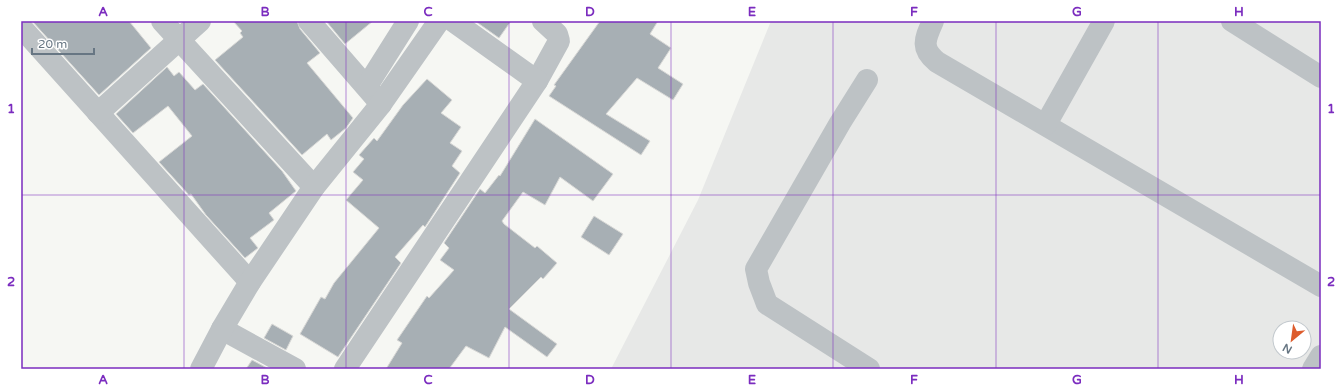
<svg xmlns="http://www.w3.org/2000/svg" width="1342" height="390" viewBox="0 0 1342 390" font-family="'Varela Round',sans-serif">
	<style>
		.built { fill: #e7e8e7; fill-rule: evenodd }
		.building { fill: #a7afb4; stroke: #d8d8d6 }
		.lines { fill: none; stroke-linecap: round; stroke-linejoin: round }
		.minor { stroke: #bdc2c5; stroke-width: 22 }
		.grid { fill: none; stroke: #7b2cbf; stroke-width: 1; stroke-opacity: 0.55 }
		.neatline { fill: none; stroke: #7b2cbf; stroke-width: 1.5 }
		.grid-label { font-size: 13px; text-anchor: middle; font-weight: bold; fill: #7b2cbf }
	</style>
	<rect width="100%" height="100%" fill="#f6f7f3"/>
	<!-- built -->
	<path class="built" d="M771,21H1321V369H611L698,200ZM1280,328H1304V352H1280Z"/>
	<!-- building -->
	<g class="building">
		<polygon points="32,21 129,21 151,48 99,95"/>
		<polygon points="233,21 297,21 300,29 320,53 307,63 353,118 346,128 331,140 327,134 302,155 215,60 243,37 240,33 242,31"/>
		<polygon points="326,21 373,21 345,44"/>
		<polygon points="475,21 511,21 499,38"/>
		<polygon points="600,21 658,21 650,34 671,48 658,68 683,84 673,100 637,78 606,114 650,141 641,155 549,96 556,86 554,85"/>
		<polygon points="167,67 174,76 179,72 195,90 203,84 282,171 296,191 269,213 274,220 250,238 258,248 245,258 206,215 191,194 189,195 159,162 192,136 168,106 133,133 116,114"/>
		<polygon points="427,79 452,100 441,113 461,127 450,143 462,151 452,166 460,173 425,227 423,225 395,257 401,263 338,357 300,334 321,297 325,299 334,283 379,228 346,200 363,180 353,172 364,159 359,155 374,138 377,141 403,105"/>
		<polygon points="535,119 613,174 593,201 560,177 545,205 523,192 502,221 504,224 535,248 537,246 557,263 543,279 541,277 509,309 557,344 547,357 505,327 489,358 466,346 449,369 386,369 402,343 397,340 427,296 429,298 454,270 440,260 449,248 444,243 480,189 485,193 499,175 500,176"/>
		<polygon points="594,216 623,234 609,255 581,237"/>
		<polygon points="272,324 293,336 286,350 264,338"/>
		<polygon points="252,360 269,369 246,369"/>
	</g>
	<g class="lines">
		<!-- minor -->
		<g class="minor">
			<polyline points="162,21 314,187"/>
			<polyline points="309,21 381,104"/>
			<path d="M933,21C925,39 920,48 937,62L1321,286"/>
			<polyline points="1232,21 1321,77"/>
			<polyline points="21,27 250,282"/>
			<polyline points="867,80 840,123 756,269 759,283 767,304 869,369"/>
			<polyline points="537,81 559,41 557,34 543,21"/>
			<polyline points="367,86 408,21"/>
			<polyline points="98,113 200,21"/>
			<polyline points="1046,124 1104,21"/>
			<polyline points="222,329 295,369"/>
			<polyline points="201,369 222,329 250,282 314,187 381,104 439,21"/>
			<polyline points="345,369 537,81 453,21"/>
			<polyline points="1313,369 1321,356"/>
		</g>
	</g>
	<!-- grid -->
	<path class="grid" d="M184,21V369M346,21V369M509,21V369M671,21V369M833,21V369M996,21V369M1158,21V369M21,195H1321"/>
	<!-- border -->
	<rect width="1342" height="390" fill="none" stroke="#ffffff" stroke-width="44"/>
	<!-- north arrow -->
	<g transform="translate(1292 340) rotate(209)"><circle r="19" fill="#ffffff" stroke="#c2c8cd"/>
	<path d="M0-3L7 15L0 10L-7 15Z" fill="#dd5c2d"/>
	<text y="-6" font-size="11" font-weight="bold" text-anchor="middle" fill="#677683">N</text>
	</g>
	<!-- scale -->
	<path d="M32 48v6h62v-6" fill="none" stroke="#677683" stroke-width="2"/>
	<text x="38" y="48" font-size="12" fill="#677683" stroke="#ffffff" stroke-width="3" paint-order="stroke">20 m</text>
	<rect x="22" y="22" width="1298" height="346" class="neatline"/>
	<g class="grid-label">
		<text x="103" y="16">A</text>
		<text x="265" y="16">B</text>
		<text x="428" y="16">C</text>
		<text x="590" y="16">D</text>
		<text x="752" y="16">E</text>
		<text x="914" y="16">F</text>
		<text x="1077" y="16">G</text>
		<text x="1239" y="16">H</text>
		<text x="11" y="113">1</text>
		<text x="1331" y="113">1</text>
		<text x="11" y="286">2</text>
		<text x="1331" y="286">2</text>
		<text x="103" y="384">A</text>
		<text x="265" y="384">B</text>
		<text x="428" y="384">C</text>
		<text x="590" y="384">D</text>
		<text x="752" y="384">E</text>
		<text x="914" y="384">F</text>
		<text x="1077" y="384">G</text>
		<text x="1239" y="384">H</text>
	</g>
</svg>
